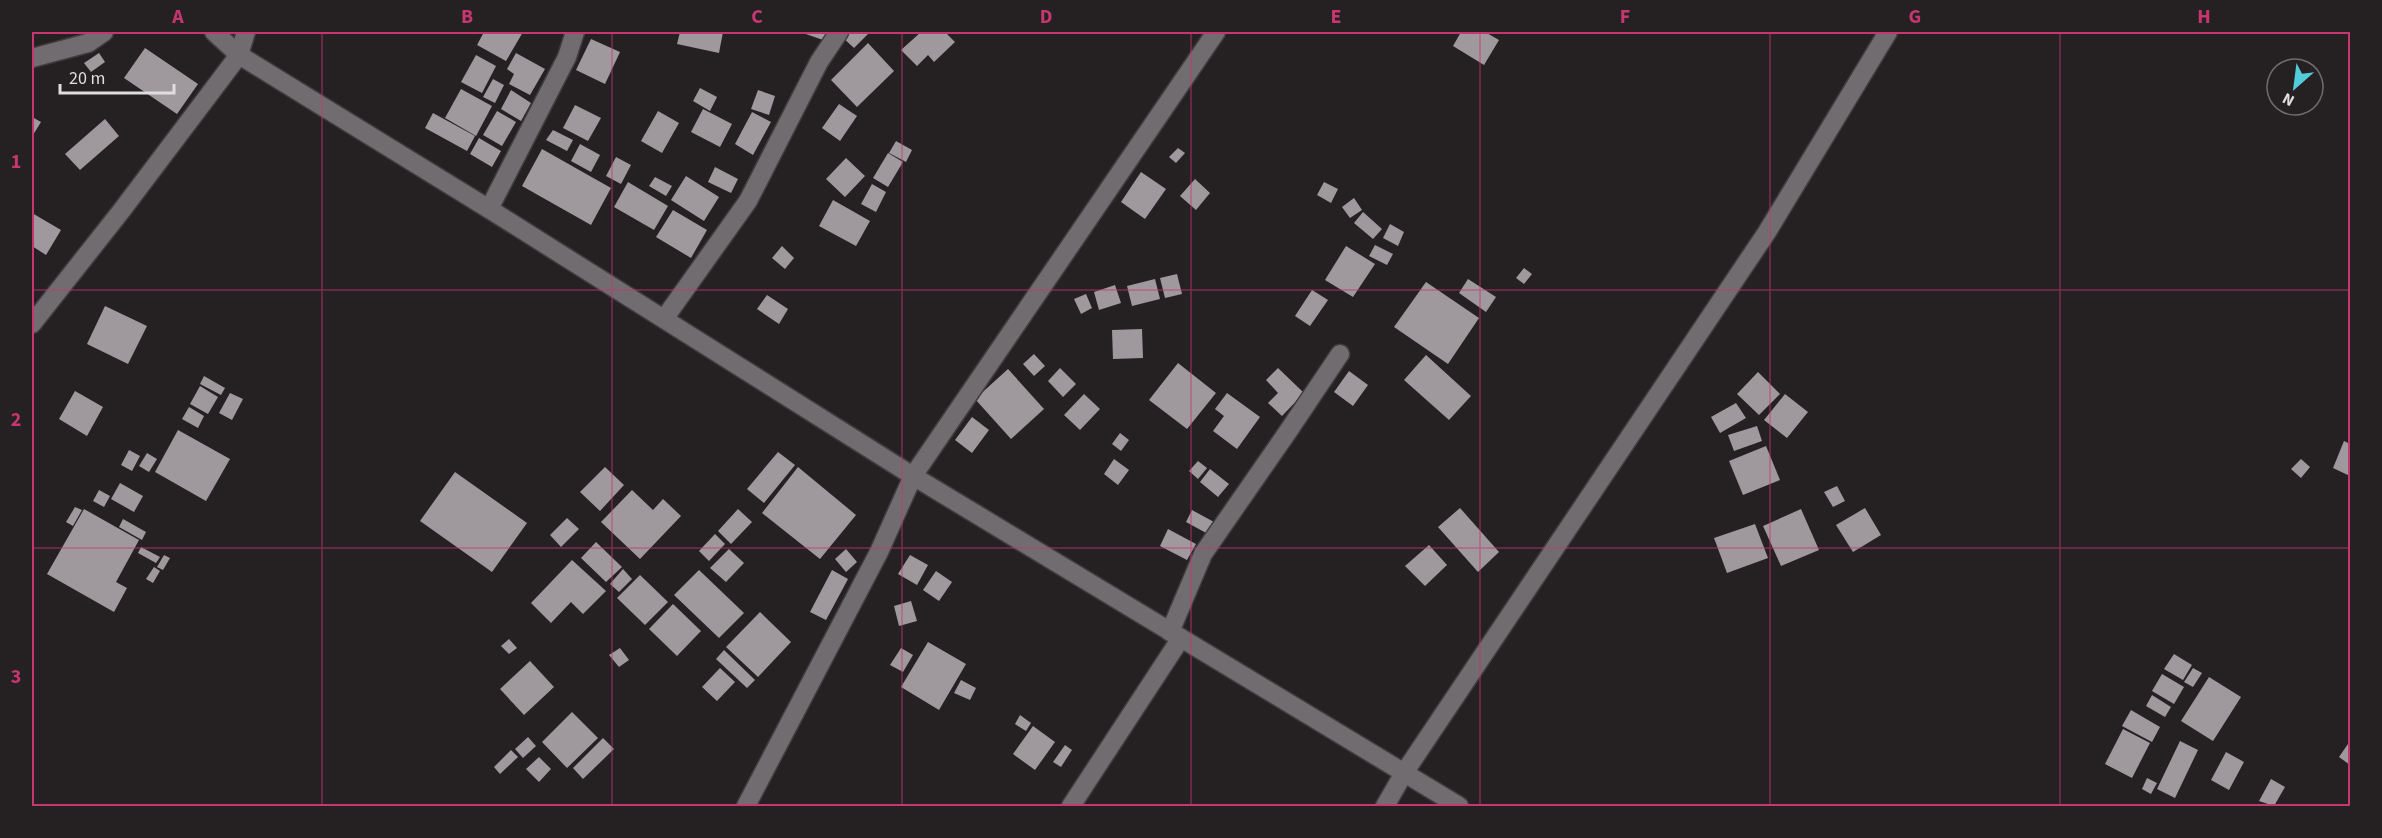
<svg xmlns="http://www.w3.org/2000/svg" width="2382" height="838" viewBox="0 0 2382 838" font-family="'Source Sans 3',sans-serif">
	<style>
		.building { fill: #9f999d }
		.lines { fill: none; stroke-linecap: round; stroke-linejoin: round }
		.minor-casing { stroke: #403d3f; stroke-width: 21 }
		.minor { stroke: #716c6f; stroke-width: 18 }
		.grid { fill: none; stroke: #c6366f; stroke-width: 1.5; stroke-opacity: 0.55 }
		.neatline { fill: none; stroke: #c6366f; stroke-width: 2 }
		.grid-label { font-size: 20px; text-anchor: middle; font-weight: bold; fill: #c6366f }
	</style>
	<rect width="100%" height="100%" fill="#252123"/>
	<!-- building -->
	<g class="building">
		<polygon points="484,32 523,32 506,61 477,45"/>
		<polygon points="680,32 723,32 719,53 677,44"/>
		<polygon points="800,32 829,32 826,41"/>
		<polygon points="843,32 870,32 854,48 840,35"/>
		<polygon points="921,32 945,32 955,42 934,62 928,55 917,66 901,50"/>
		<polygon points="1461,32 1485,32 1499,40 1484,65 1453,46"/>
		<polygon points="591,39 620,52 605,84 576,70"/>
		<polygon points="868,43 894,71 857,107 831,80"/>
		<polygon points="145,48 198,84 177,114 124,78"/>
		<polygon points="99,53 105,62 91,72 84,63"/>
		<polygon points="516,53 545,69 530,95 509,84 514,74 507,69"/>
		<polygon points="476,55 496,66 482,93 461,82"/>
		<polygon points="493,79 504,85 495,103 483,97"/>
		<polygon points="700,88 717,97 710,111 693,101"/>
		<polygon points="461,89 492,106 476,136 445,118"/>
		<polygon points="511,90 531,103 521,121 501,109"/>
		<polygon points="758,90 775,96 769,115 751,109"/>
		<polygon points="839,104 857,116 840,141 822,128"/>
		<polygon points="575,105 601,118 588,141 563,128"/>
		<polygon points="703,109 732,124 720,147 691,132"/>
		<polygon points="497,111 516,122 502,146 483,135"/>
		<polygon points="658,111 679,123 662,153 641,141"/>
		<polygon points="752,112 771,122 753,155 735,144"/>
		<polygon points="433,113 475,136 467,151 425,128"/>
		<polygon points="32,117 41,122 33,135 32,134"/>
		<polygon points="105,119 119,136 80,170 65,154"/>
		<polygon points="553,130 573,140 567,151 546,140"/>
		<polygon points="479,138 501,151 492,167 470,154"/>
		<polygon points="896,141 912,150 906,162 889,153"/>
		<polygon points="580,144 600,155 591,172 571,161"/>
		<polygon points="1178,148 1185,153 1176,163 1169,157"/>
		<polygon points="542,149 611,188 591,225 522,186"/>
		<polygon points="888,153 903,162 888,187 873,178"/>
		<polygon points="616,157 631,165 621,184 606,176"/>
		<polygon points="846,158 865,176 845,197 826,179"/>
		<polygon points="715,167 738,179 731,193 708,182"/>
		<polygon points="1141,172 1166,189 1145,219 1121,202"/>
		<polygon points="686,176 719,197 704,221 671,200"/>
		<polygon points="655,177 672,186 666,196 649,186"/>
		<polygon points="1195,179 1210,193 1196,210 1180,196"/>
		<polygon points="628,182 668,206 654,230 614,207"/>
		<polygon points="1324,182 1338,189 1331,203 1317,195"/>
		<polygon points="872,184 886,192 876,212 861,204"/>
		<polygon points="1354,198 1362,210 1350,218 1342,207"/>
		<polygon points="833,200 870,221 856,246 819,226"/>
		<polygon points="673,210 707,230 691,258 656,237"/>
		<polygon points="1363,212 1382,229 1373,239 1354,223"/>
		<polygon points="32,213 61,230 46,255 32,246"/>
		<polygon points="1390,224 1404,232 1398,246 1383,238"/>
		<polygon points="1375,245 1393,254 1387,265 1369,256"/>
		<polygon points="782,246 794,258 785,269 772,258"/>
		<polygon points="1346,246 1375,264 1353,297 1325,280"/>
		<polygon points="1524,268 1532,274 1524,284 1516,278"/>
		<polygon points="1177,274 1182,294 1165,298 1160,278"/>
		<polygon points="1155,279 1160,299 1132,306 1127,286"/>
		<polygon points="1468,279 1496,297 1486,312 1459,293"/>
		<polygon points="1426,282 1479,318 1448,364 1394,327"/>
		<polygon points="1115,285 1121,303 1099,310 1094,292"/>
		<polygon points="1312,290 1328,300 1310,326 1295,316"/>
		<polygon points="1086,294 1092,308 1081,314 1074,299"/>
		<polygon points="767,295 788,309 779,324 757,309"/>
		<polygon points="105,306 147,326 128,364 87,344"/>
		<polygon points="1142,329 1143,358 1113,359 1112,330"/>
		<polygon points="1034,354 1045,366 1034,376 1023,364"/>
		<polygon points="1426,355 1471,396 1449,420 1404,380"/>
		<polygon points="1178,363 1216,393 1187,429 1149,400"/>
		<polygon points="1060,368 1076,384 1063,397 1048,381"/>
		<polygon points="1278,368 1304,393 1282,416 1268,403 1278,393 1266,380"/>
		<polygon points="1008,369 1044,409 1011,439 975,399"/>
		<polygon points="1349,371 1368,385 1353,406 1334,392"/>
		<polygon points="1758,372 1780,394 1759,415 1737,394"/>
		<polygon points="204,376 225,388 221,395 200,384"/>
		<polygon points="200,386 218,397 208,414 190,404"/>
		<polygon points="75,391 103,407 87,436 59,419"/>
		<polygon points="230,393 243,399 232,420 219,413"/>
		<polygon points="1227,393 1260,417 1237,449 1213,431 1224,416 1215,409"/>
		<polygon points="1084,394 1100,409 1080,430 1064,415"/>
		<polygon points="1785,394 1808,412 1787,438 1764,420"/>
		<polygon points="1736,403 1746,418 1720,433 1711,417"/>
		<polygon points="189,407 204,416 198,428 182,419"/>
		<polygon points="972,417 989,430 972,453 955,440"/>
		<polygon points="1757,426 1762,441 1734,451 1728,435"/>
		<polygon points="178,430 230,459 206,501 155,472"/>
		<polygon points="1120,433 1129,440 1121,451 1112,444"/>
		<polygon points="2344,441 2350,444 2350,476 2333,468"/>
		<polygon points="1766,446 1780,480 1743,495 1729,461"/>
		<polygon points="129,450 140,456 132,471 121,465"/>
		<polygon points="778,452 795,465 764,503 747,489"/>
		<polygon points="147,453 157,459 149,472 139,466"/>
		<polygon points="1114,459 1129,470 1118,485 1104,474"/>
		<polygon points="2301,459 2310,467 2301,478 2291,469"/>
		<polygon points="1198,461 1207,468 1198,479 1189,471"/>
		<polygon points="605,467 624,485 600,511 580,492"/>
		<polygon points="798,467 856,515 820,559 762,513"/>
		<polygon points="1210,469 1229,484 1218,497 1200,482"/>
		<polygon points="455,472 527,523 492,572 420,521"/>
		<polygon points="120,483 143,496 134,512 111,499"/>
		<polygon points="1837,486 1845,501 1833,507 1824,492"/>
		<polygon points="99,490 110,496 104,507 93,501"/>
		<polygon points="632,490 653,510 663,499 681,516 640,559 601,522"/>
		<polygon points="75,507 82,510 73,526 66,522"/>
		<polygon points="1460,508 1499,552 1478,572 1438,527"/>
		<polygon points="1865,508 1881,535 1853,552 1836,525"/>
		<polygon points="84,509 139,540 116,582 127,588 114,612 47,574"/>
		<polygon points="738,509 752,522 731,544 718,531"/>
		<polygon points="1801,509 1819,550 1781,566 1763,526"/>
		<polygon points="1192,510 1214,522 1208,534 1186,522"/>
		<polygon points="567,518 579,529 561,547 550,535"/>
		<polygon points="123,519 146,532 142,540 119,527"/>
		<polygon points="1755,524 1768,558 1727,573 1714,538"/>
		<polygon points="1168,529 1196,544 1187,560 1160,546"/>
		<polygon points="715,534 725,544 709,561 699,551"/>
		<polygon points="596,542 622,567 606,582 581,558"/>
		<polygon points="1429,545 1447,565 1425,586 1405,566"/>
		<polygon points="141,547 160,557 156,563 138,553"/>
		<polygon points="729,549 744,563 726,582 710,568"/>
		<polygon points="846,549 857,562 846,572 835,559"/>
		<polygon points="164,555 170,558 163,570 157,567"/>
		<polygon points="910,555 928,565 917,585 898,574"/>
		<polygon points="572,560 606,591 583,614 571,602 551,623 531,603"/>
		<polygon points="154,567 160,571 153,583 146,579"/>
		<polygon points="623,569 632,579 619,592 610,584"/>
		<polygon points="699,570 744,613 719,638 674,595"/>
		<polygon points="832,570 848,579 826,620 810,612"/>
		<polygon points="936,571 952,582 939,601 923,590"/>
		<polygon points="640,575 668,602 645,625 617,598"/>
		<polygon points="911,601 917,621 899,626 894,606"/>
		<polygon points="673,604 701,631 677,656 649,629"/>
		<polygon points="760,612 791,642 758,677 726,647"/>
		<polygon points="509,639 517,648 509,654 501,646"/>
		<polygon points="928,642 966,664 939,710 901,687"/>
		<polygon points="620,648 629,660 619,667 609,655"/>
		<polygon points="901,648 913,655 903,672 890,665"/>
		<polygon points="724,650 755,680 747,688 716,659"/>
		<polygon points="2174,654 2192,665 2183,680 2164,669"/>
		<polygon points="530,661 554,687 524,715 500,689"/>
		<polygon points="720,668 735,682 717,701 702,687"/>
		<polygon points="2193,668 2202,673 2193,687 2184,682"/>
		<polygon points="2162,674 2184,687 2174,704 2152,691"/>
		<polygon points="2209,677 2241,697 2213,741 2181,721"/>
		<polygon points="961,680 976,688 970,700 954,693"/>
		<polygon points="2152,695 2171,707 2165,717 2146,706"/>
		<polygon points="2131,710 2160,727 2152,742 2122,726"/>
		<polygon points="572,712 598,738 567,768 542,742"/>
		<polygon points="1020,715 1031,723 1026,731 1015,724"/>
		<polygon points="1033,726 1055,742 1035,770 1013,754"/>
		<polygon points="2123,729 2150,743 2132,778 2105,764"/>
		<polygon points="528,737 536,746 523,758 515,749"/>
		<polygon points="603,738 614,749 583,779 573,768"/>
		<polygon points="2180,741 2198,750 2175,798 2157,789"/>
		<polygon points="2350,741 2350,765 2339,757"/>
		<polygon points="1065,745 1072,750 1061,767 1053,762"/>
		<polygon points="511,750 518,757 500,774 494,767"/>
		<polygon points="2226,752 2244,762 2229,790 2211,780"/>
		<polygon points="539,757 551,769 539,782 526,769"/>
		<polygon points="2147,778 2157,783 2151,794 2142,789"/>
		<polygon points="2271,779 2285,787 2274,806 2259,801"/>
	</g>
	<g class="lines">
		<defs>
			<g id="minor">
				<polyline points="214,32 239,55 489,209 913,476 1459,806"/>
				<polyline points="32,58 88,43 104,32"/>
				<polyline points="489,209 567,57 575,32"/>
				<polyline points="664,319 748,201 819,62 839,32"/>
				<polyline points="32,324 122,210 239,55 246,32"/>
				<polyline points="1170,632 1203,554 1289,430 1340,354"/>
				<polyline points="746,806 879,552 913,476 1216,32"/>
				<polyline points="1071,806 1181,638"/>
				<polyline points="1385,806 1404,773 1767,232 1888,32"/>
			</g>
		</defs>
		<!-- minor casing -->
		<use href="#minor" class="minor-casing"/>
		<!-- minor -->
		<use href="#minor" class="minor"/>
	</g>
	<!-- grid -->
	<path class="grid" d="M322,32V806M612,32V806M902,32V806M1191,32V806M1480,32V806M1770,32V806M2060,32V806M32,290H2350M32,548H2350"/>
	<!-- border -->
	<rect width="2382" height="838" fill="none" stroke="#252123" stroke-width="66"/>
	<!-- north arrow -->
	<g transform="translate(2295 87) rotate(208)"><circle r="28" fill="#252123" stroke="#706c6e" stroke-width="1.5"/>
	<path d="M0-4.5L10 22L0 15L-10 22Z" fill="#52cbda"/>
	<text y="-9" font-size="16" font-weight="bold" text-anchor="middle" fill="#e0dddf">N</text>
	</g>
	<!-- scale -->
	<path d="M60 84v9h114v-9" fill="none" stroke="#e0dddf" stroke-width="3"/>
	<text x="69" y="84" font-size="18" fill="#e0dddf" stroke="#252123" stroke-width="4.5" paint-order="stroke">20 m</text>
	<rect x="33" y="33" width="2316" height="772" class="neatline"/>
	<g class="grid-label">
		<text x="178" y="23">A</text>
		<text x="467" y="23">B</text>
		<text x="757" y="23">C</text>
		<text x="1046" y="23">D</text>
		<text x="1336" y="23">E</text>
		<text x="1625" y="23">F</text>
		<text x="1915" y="23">G</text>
		<text x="2204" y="23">H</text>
		<text x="16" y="168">1</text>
		<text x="16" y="426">2</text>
		<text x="16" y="683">3</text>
	</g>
</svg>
